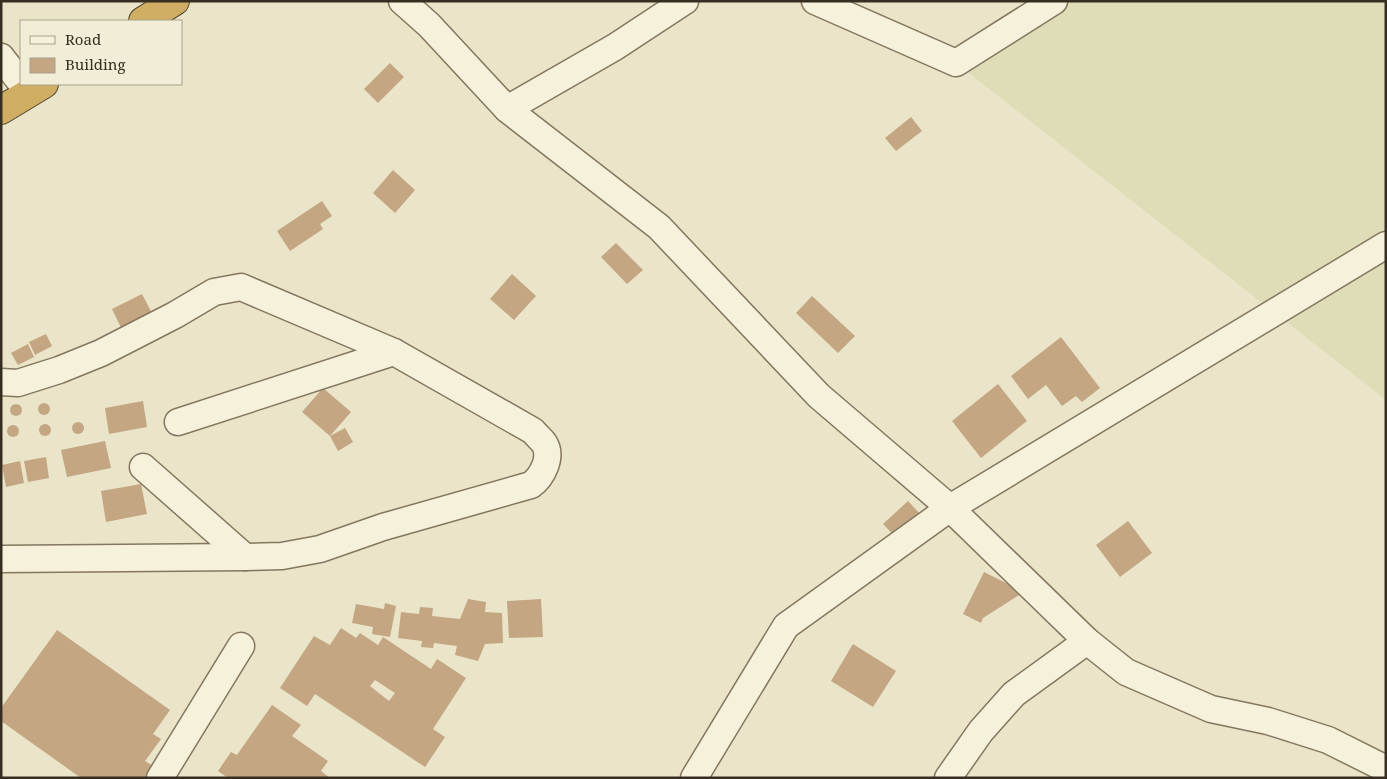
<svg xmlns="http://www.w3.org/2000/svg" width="1387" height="779" viewBox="0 0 1387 779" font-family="'Noto Serif',serif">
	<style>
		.farmland { fill: #dfddb7 }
		.building { fill: #c4a683; fill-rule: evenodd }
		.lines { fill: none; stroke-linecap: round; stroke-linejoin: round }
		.minor-casing { stroke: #84775f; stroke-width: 29 }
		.highway-casing { stroke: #524533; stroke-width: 30 }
		.minor { stroke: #f5f1db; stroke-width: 26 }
		.highway { stroke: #cfad63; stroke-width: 28 }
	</style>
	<rect width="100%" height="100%" fill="#eae4c8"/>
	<!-- farmland -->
	<polygon class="farmland" points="1068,1 1386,1 1386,400 956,63"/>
	<!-- building -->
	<g class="building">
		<polygon points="390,63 404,77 378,103 364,89"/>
		<polygon points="911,117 922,131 896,151 885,138"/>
		<polygon points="393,170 415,190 395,213 373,193"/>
		<polygon points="322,201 332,216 320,224 323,229 290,251 277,231"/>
		<polygon points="616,243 643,270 627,284 601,257"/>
		<polygon points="512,274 536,296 514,320 490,299"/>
		<polygon points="142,294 155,319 124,334 112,309"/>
		<polygon points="812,296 855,336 838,353 796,313"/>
		<polygon points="46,334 52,346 35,355 29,342"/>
		<polygon points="1061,337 1100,388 1082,402 1076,396 1062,406 1046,385 1028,399 1011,376"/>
		<polygon points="28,344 34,357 18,365 11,353"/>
		<polygon points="998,384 1027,421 981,458 952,421"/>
		<polygon points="323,388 351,412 330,436 302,412"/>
		<polygon points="143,401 147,427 109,434 105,408"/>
		<circle cx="44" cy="409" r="6"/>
		<circle cx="16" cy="410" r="6"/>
		<circle cx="78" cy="428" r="6"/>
		<circle cx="45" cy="430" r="6"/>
		<circle cx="13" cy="431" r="6"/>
		<polygon points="345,428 353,442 338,451 330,436"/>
		<polygon points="105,441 111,468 67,477 61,450"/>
		<polygon points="46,457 49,478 28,482 24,461"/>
		<polygon points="20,461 24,483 6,487 2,465"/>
		<polygon points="141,484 147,514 106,522 101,491"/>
		<polygon points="908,501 935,530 911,553 883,524"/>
		<polygon points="1128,521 1152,553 1120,577 1096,545"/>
		<polygon points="984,572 1024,592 983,618 981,623 963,614"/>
		<polygon points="468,599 486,602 485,612 502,613 503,643 485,644 478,661 455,655 457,646 434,643 433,648 421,647 422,641 398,638 401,612 419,614 420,607 433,608 432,616 460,619"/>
		<polygon points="541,599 543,637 509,638 507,601"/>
		<polygon points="385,603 396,606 390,637 372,634 373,627 352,623 356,604 384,609"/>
		<path d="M341,628L356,638L360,633L378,645L383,637L431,669L437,659L466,678L433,729L445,737L425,767L315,694L307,706L280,688L314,636L330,645ZM375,680L395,693L389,701L370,686Z"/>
		<polygon points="57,630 170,710 153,734 161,739 145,761 153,766 145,778 81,778 1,721 1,708"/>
		<polygon points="853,644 896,671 873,707 831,681"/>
		<polygon points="272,705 301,725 292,736 328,761 321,771 330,778 228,778 218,771 231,752 237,755"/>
	</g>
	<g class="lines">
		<defs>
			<g id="minor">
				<polyline points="402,1 429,25 507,109 615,47 685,1"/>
				<polyline points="815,1 956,63 1054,1"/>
				<polyline points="1,57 29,93"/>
				<polyline points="507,109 659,227 819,396 950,508 1087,641 1126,672 1211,709 1268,721 1328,740 1386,769"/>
				<path d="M1,382L18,383L59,370L101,353L175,315L214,292L241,287L394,352L533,431C536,435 541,439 544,443C553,457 542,477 531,485L383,527L320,549L282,556L245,557L1,559"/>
				<polyline points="178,422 394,352"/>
				<polyline points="143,467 245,557"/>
				<polyline points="160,778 241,646"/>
				<polyline points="694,778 786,626 950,508 1386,245"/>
				<polyline points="948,778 981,731 1014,694 1087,641"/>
			</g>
			<g id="highway">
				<polyline points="143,21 175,1"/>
				<polyline points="1,110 44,84"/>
			</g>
		</defs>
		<!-- minor casing -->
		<use href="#minor" class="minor-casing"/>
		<!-- highway casing -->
		<use href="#highway" class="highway-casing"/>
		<!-- minor -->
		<use href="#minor" class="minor"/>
		<!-- highway -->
		<use href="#highway" class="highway"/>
	</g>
	<!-- border -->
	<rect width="1387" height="779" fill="none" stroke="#362e21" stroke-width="5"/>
	<!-- legend -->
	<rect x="20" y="20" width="162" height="65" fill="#f2edd7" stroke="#a7a18e"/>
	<rect x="30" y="36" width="25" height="8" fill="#f5f1db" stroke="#a7a18e"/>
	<text x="65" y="45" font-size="15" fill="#362e21">Road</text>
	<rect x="30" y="58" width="25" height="15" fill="#c4a683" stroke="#a7a18e"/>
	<text x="65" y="70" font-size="15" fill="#362e21">Building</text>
</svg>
